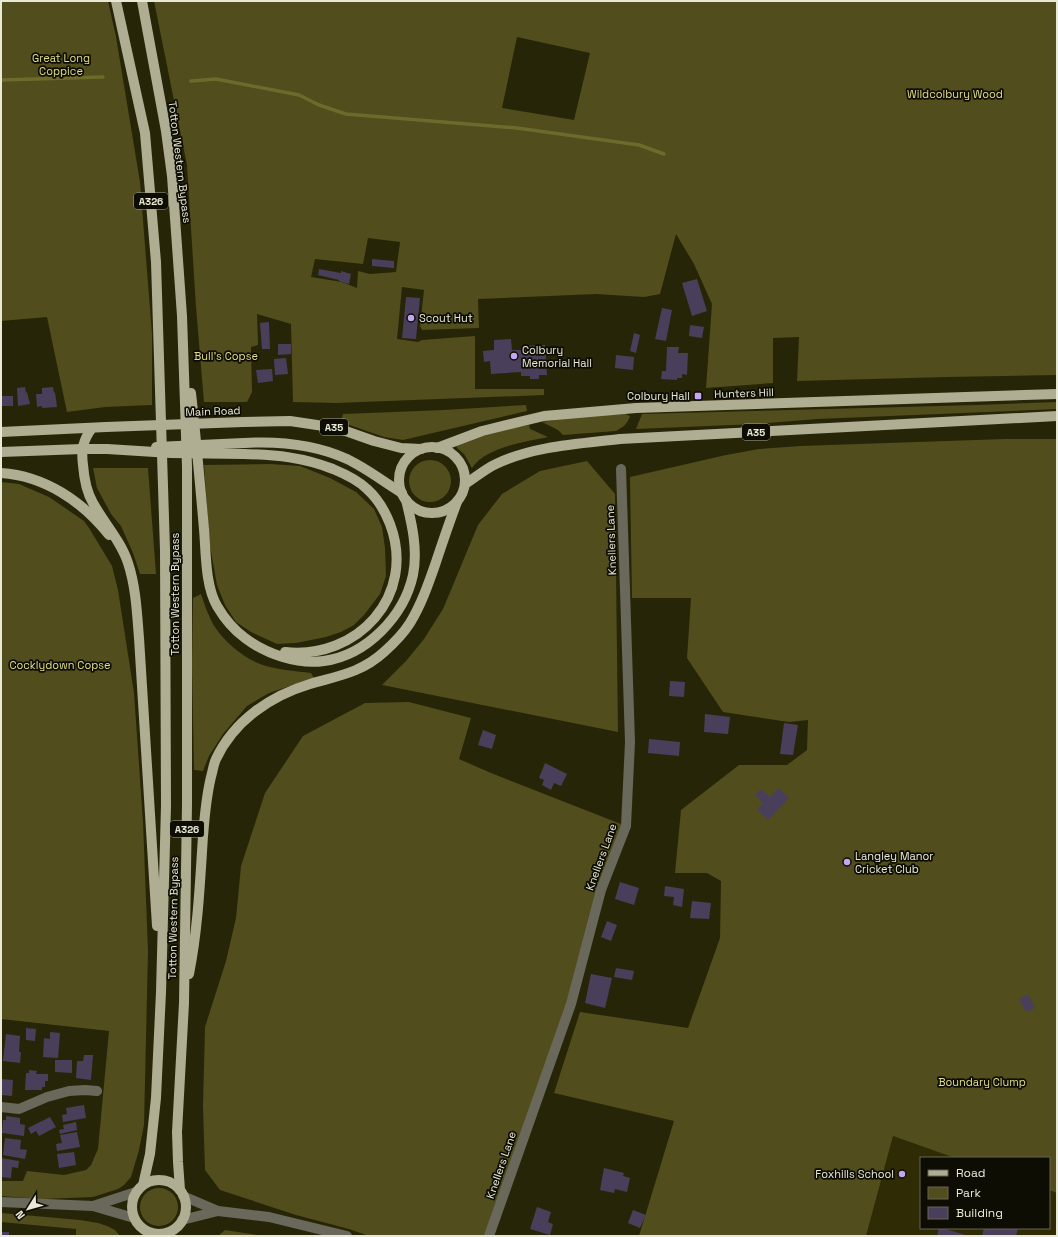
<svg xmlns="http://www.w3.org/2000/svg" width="1058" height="1237" viewBox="0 0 1058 1237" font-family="'Space Grotesk',sans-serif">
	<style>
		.built { fill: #2f2c05 }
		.green { fill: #514d1c; fill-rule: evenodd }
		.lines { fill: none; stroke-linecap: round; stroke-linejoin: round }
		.stream { stroke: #6e6a2c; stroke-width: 3.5 }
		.building { fill: #493f5a }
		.street { stroke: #69685b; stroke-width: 10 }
		.primary { stroke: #afae92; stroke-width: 10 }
		.primary-bridge { stroke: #afae92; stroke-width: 10 }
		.poi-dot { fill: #c4a7f1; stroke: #0e0d03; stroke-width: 1.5 }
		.labels { text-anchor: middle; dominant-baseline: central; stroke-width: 3.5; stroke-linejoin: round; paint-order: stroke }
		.shield { fill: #0e0d03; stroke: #a7a798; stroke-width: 1 }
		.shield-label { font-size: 10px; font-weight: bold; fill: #e9e9d8 }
		.park-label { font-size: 11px; fill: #e4de84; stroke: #0e0d03 }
		.street-label { font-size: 11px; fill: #e9e9d8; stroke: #0e0d03 }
		.poi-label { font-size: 11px; fill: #e9e9d8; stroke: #0e0d03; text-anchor: start }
	</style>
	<rect width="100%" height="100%" fill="#272507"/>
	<!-- built -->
	<polygon class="built" points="893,1136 955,1158 921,1158 921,1228 1049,1228 1049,1190 1057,1193 1057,1236 866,1236"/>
	<!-- green -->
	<g class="green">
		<polygon points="1,1 108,1 116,37 140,182 152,334 152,405 105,407 67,412 47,317 1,321"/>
		<path d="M154,1H1057V375L947,377L797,381L799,337L773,338V383L706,388L712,304L694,264L676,234L660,294L644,297L596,294L478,299L479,328L422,330L420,326L424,290L402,287L397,339L418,342L422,340L475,336V389H544V395L336,403L293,402L291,324L257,314L258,345L251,347L252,392L247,402H204L196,307L187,165ZM517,37L590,53L574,120L502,108ZM368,238L400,242L396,272L370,274L358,271L357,288L342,282L311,277L315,259L363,264Z"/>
		<polygon points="1057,402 1057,409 817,419 757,424 636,429 642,414 977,405"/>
		<polygon points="526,405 527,411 403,440 384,437 341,422 343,414 444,410"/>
		<polygon points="625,414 630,416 628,421 624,426 616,431 563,435 558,430 542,422 582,416"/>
		<path d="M529,425L530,429L548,437C525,442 486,447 472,468L464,454L457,448L456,445L493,431Z"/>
		<polygon points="1005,439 1057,439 1057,1193 1049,1190 1049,1158 955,1158 893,1136 866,1236 639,1236 674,1121 554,1093 580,1012 688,1028 720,938 721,881 707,873 675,873 681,810 739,765 787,765 807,750 808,720 789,722 723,712 687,658 691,598 632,598 630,477 726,455 759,449 800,446"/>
		<circle cx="430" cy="481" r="21"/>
		<polygon points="587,461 615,494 618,732 382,685 406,661 424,639 443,609 478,525 502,494 540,471"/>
		<polygon points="270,464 300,466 330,478 356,492 374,509 382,527 385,548 386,576 380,594 364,615 354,625 341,632 326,637 296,643 277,644 251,632 236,622 225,605 217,585 210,546 204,465"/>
		<polygon points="93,468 148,468 156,574 140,574 133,553 121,526 111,514 97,488"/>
		<polygon points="1,482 19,484 49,497 84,521 89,528 112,566 118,590 134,693 143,822 148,951 144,1125 139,1150 131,1177 124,1185 118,1189 93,1197 42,1199 1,1196 1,1181 23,1181 27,1171 64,1175 86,1170 91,1165 98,1149 109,1031 1,1019"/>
		<path d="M201,594C204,603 207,612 211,620C219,638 246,661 266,666C280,670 296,671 311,673L314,678L269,693L247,706L223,734L209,756L203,771L194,770L192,665L193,598Z"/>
		<polygon points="409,702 471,718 459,759 491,773 626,826 571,1004 485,1236 369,1236 349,1229 296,1215 220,1190 205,1170 203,1106 205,1027 226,961 236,918 241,866 265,793 303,736 365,703"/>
		<circle cx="159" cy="1207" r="19"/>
		<polygon points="1,1213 80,1220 98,1223 107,1226 115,1230 120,1236 76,1236 76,1229 1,1222"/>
		<polygon points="225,1230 264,1236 218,1236"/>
	</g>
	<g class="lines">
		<!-- stream -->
		<g class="stream">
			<polyline points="1,80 103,77"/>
			<polyline points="191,81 216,79 299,95 319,105 346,114 517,128 639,145 664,154"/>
		</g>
	</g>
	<!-- building -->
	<g class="building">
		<polygon points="372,259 394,261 394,268 372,266"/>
		<polygon points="319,269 341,273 341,271 351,274 349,284 339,281 339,280 318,275"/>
		<polygon points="697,279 707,311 692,316 682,283"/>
		<polygon points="406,297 420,298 416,339 402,338"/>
		<polygon points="662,308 672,310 666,341 655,339"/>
		<polygon points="269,322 270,349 262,349 260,323"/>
		<polygon points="690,325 704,327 702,338 689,336"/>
		<polygon points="634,333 640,335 636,353 630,351"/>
		<polygon points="511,339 512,350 522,350 522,346 545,345 547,375 539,375 539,379 530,379 530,376 521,376 521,372 491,374 490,361 484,362 483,351 494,350 494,340"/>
		<polygon points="278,344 291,344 291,354 278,355"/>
		<polygon points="667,347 679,347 678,353 688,353 687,375 682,374 682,378 677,378 677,380 661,379 662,371 666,371"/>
		<polygon points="616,355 634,357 633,370 615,368"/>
		<polygon points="286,358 288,374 275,375 274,359"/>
		<polygon points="272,369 273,381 258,383 256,370"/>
		<polygon points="25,387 26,393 27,392 30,404 18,406 17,388"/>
		<polygon points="53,387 54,393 55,392 57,407 42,408 42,406 37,407 36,394 42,394 42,388"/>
		<rect x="1" y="396" width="12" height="10"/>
		<polygon points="670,681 685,682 684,697 669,696"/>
		<polygon points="705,714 730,717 728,734 704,732"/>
		<polygon points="784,723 798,725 793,755 780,754"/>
		<polygon points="483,730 496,735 492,749 478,745"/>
		<polygon points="649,739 680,742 679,756 648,753"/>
		<polygon points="545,763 567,774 561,786 554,783 551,790 542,785 544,780 539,778"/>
		<polygon points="779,788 789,798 768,820 757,809 763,803 755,795 761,789 770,797"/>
		<polygon points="620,882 639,888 634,905 615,899"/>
		<polygon points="665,886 684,889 682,907 673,905 674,897 664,896"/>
		<polygon points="692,901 711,903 709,919 690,918"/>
		<polygon points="607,921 617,925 611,941 601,937"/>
		<polygon points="616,968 634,971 632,980 614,977"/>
		<polygon points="591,974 612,978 605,1008 585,1003"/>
		<polygon points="1028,994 1035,1008 1026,1012 1019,999"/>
		<polygon points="26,1028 36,1029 35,1041 26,1040"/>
		<polygon points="50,1032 60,1033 58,1058 43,1057 44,1038 50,1039"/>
		<polygon points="6,1034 20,1036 19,1052 21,1052 20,1063 3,1061"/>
		<polygon points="84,1055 93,1055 91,1080 76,1078 77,1061 83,1061"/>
		<polygon points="55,1060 72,1060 72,1073 55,1072"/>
		<polygon points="29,1070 37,1071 36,1074 48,1074 48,1081 45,1081 45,1087 42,1087 42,1090 25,1090 26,1073 29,1073"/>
		<polygon points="1,1079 13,1080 12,1096 1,1095"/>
		<polygon points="84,1105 86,1118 63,1122 62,1115 67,1114 66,1108"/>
		<polygon points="6,1116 20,1118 20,1124 25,1125 24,1136 2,1133 3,1120 6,1120"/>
		<polygon points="50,1117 56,1127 39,1136 36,1131 31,1134 28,1128"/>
		<polygon points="76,1122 77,1130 60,1134 59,1130 64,1129 63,1125"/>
		<polygon points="77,1132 80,1147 57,1151 56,1144 62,1143 60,1135"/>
		<polygon points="5,1138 21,1140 20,1149 27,1150 25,1159 3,1155"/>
		<polygon points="74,1152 76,1165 59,1168 57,1154"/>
		<polygon points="1,1158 19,1161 18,1168 12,1167 11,1178 1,1177"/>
		<polygon points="604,1168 624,1173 623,1176 630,1178 627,1192 615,1189 614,1193 600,1190"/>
		<polygon points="537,1207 551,1212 548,1222 553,1224 550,1235 530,1229"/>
		<polygon points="633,1210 646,1215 640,1228 628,1223"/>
		<polygon points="939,1228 942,1228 969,1236 937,1236"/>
		<polygon points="984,1228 1018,1228 1016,1236 982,1236"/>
		<rect x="1" y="1232" width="8" height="4"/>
	</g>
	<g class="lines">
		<!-- street -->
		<g class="street">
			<polyline points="1,1107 19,1109 47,1097 69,1091 85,1090 97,1091"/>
			<polyline points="183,1196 218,1211 269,1217 347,1236"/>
			<polyline points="1,1202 93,1206 134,1218"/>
			<polyline points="93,1206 136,1192"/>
			<polyline points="182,1220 218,1211"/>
			<polyline points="489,1236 571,1004 601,890 626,826 630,742 621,469"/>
		</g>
		<!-- primary -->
		<g class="primary">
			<polyline points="116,1 145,133 156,262 165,550 166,806 161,992 156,1098 150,1154 143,1185"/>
			<polyline points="142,1 166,131 172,176 182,316 185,404 187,467 187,804 184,1003 177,1132 178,1162 180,1190"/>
			<path d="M191,393C196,438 200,483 204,529C206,552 205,585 217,606C224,618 234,630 245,638C266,654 298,665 324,661C367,655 404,616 413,575C418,550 412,524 406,500"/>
			<polyline points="243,422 290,421 337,428 374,441 401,448 421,449"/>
			<path d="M92,428C83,440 81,450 83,465C84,478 86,491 93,503C104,523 121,541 128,563C136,587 137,614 139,638L157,926"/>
			<polyline points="1,432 106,427"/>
			<path d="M244,443C279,441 314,444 347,459C366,468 384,482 402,493"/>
			<circle cx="432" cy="480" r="33"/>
			<polyline points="437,448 482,431 544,416 636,408 1057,394"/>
			<polyline points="1,452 82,449 107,449"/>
			<path d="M244,454C277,455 302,457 333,469C345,474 358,480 367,489C377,498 385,511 390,524C417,596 357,660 285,652"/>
			<path d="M1,473C45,476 82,501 109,535"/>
			<path d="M465,484C475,478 485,469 496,464C534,446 578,444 620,439L1057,416"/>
			<path d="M189,974C198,929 200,882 203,836C205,814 206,795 212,773C213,769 214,763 216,759C234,721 270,696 310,684C337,676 361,673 384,652C393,644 403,634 410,623C421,605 428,585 435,565C442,544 449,523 457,502"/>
			<circle cx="159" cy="1207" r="27"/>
		</g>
		<!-- primary-bridge -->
		<g class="primary-bridge">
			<polyline points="106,427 243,422"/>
			<polyline points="156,447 244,443"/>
			<polyline points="107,449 171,453 244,454"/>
		</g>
	</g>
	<!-- markers -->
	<g class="poi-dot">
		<circle cx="411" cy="318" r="4"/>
		<circle cx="514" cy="356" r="4"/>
		<rect x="694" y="392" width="8" height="8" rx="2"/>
		<circle cx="847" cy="862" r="4"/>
		<circle cx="902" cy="1174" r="4"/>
	</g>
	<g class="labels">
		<!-- shield labels -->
		<g class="shield">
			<rect x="134" y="193" width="34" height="16" rx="3"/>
			<rect x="320" y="419" width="28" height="16" rx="3"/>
			<rect x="742" y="424" width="28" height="16" rx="3"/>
			<rect x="170" y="821" width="34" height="16" rx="3"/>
		</g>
		<g class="shield-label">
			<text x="151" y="201">A326</text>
			<text x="334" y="427">A35</text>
			<text x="756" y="432">A35</text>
			<text x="187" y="829">A326</text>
		</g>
		<!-- park labels -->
		<g class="park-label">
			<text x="61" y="58">Great Long<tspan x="61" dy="13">Coppice</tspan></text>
			<text x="955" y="94">Wildcolbury Wood</text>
			<text x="226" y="356">Bull's Copse</text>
			<text x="60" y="665">Cocklydown Copse</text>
			<text x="982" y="1082">Boundary Clump</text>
		</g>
		<!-- street labels -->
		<g class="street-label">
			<text transform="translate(180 162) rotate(83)">Totton Western Bypass</text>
			<text transform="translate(744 393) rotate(-2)">Hunters Hill</text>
			<text transform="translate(213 411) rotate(-2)">Main Road</text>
			<text transform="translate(611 540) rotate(-92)">Knellers Lane</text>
			<text transform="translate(175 594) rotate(-90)">Totton Western Bypass</text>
			<text transform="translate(601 857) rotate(-70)">Knellers Lane</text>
			<text transform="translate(173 918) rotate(-89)">Totton Western Bypass</text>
			<text transform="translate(501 1165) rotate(-71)">Knellers Lane</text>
		</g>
		<!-- poi labels -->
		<g class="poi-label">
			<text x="419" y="318">Scout Hut</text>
			<text x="522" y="350">Colbury<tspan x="522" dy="13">Memorial Hall</tspan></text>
			<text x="690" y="396" text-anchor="end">Colbury Hall</text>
			<text x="855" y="856">Langley Manor<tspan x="855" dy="13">Cricket Club</tspan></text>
			<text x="894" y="1174" text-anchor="end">Foxhills School</text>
		</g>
	</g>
	<!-- border -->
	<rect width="1058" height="1237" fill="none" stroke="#e9e9d8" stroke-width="4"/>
	<!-- legend -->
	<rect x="920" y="1157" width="130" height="72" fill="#0e0d03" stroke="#666558"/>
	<rect x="928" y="1170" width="20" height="6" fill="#afae92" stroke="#666558"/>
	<text x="956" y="1177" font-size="12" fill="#e9e9d8">Road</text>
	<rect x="928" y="1187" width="20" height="12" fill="#514d1c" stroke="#666558"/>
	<text x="956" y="1197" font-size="12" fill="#e9e9d8">Park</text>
	<rect x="928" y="1207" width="20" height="12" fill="#493f5a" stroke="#666558"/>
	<text x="956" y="1217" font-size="12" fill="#e9e9d8">Building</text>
	<!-- north arrow -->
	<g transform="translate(28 1209) rotate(233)" stroke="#0e0d03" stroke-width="3" paint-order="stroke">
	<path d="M0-3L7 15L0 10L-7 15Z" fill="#e9e9d8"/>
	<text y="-6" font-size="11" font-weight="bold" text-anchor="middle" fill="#e9e9d8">N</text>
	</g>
</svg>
